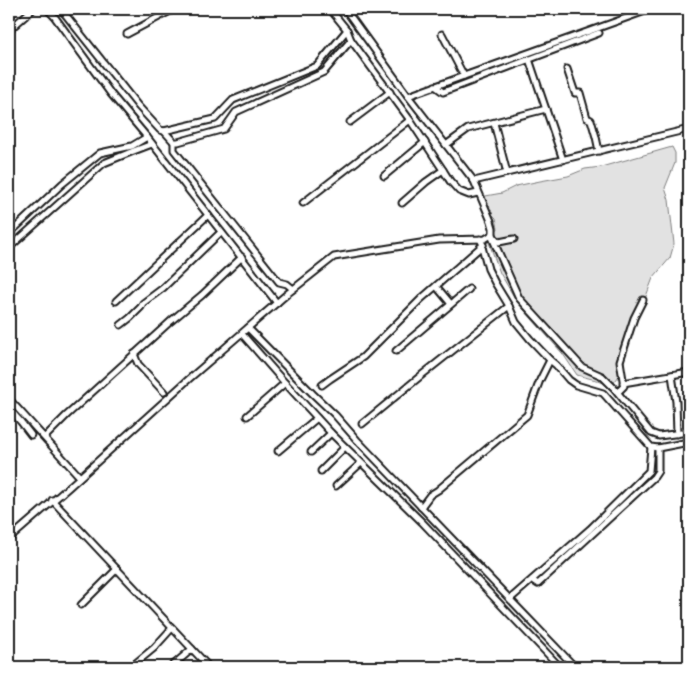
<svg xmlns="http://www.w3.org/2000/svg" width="698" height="676" viewBox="0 0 698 676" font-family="Dekko,sans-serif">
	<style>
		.green { fill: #e2e2e2; stroke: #7f7f7f }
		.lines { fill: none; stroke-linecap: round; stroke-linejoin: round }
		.minor-casing { stroke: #1c1c1c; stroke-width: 9 }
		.minor { stroke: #fff; stroke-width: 5 }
	</style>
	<rect width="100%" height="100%" fill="#fff"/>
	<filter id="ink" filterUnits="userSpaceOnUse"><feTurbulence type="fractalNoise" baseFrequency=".02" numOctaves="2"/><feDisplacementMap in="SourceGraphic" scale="10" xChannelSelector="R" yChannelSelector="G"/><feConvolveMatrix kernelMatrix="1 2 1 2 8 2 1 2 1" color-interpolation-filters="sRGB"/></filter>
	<g filter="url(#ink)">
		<!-- green -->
		<polygon class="green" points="672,147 675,153 675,163 665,188 669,200 674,244 670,258 653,278 624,354 624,370 611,386 596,380 577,375 563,354 517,302 500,273 486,234 498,229 496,218 485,207 480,197 502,193 516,186 540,181 568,176 585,169 601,167"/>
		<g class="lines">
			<defs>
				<g id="minor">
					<polyline points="47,9 54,16 111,94 147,137 277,303"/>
					<polyline points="61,9 138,106 160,130 164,131 174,142 178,142 224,129 236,112 324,72 351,40"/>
					<polyline points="330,9 347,30 351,40 410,120 443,170 450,181 459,191 469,195 478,193"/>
					<polyline points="9,30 33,9"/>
					<polyline points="127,34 174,9"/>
					<polyline points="442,34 464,76"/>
					<polyline points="529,59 563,160"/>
					<polyline points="567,69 575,93 580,93 587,118 591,120 596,137 599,151"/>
					<polyline points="435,86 443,92 599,33"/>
					<polyline points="408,96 651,9"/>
					<polyline points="350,122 390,92"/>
					<polyline points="494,123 507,173"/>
					<polyline points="164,131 215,119 233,100 317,66 347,30"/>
					<polyline points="174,142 174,150 279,282 287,284 293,289"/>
					<polyline points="446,145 468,129 546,109"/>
					<polyline points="384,176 425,142"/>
					<polyline points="474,181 689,129"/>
					<polyline points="303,203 410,120"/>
					<polyline points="402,203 426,182 443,170"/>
					<polyline points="9,234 62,184 100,153 132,146 147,137"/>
					<polyline points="491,235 519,298 582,367 602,376 613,387 651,433 659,436 689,432"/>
					<polyline points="493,235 495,238 499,242 514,239"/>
					<polyline points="9,248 104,163 131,152 152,144"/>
					<polyline points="436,286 451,304"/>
					<polyline points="116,301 208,215"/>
					<polyline points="121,325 130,318 141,307 143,303 163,288 221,232"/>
					<polyline points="248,328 313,394 335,415 357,440 575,667"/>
					<polyline points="242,334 285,383 331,433 422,522 560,667"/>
					<polyline points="396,351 469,289"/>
					<polyline points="134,354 138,364 164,392"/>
					<polyline points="550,360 556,365 569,380 576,385 603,393 651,447 658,448 689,442"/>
					<polyline points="672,375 676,402 677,434"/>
					<polyline points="623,383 689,372"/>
					<polyline points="322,385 330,379 363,357 421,299 483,245"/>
					<polyline points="618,392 624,386 620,361 634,318 643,300"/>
					<polyline points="9,399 80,477"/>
					<polyline points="9,409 21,422 31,435"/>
					<polyline points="247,416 285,383"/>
					<polyline points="362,424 423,374 509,306"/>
					<polyline points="45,437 67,415 171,321 202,295 242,257"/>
					<polyline points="278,451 317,418"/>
					<polyline points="311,452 331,433"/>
					<polyline points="321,471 345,447"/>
					<polyline points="336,486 361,463"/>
					<polyline points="52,500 209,667"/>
					<polyline points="421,507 430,495 438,490 527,415 540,380 550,360 530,339 516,322 509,306 495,283 488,269 482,247 483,245 480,239"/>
					<polyline points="9,539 69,487 190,378 287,294 334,257 439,240 485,239 493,234 493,228 491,221 474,181 408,96 345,9"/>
					<polyline points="532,580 538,584 654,477 658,471 658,448"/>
					<polyline points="510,599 590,529 649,471 651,447"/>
					<polyline points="81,605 117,569"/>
					<polyline points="131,667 154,648 172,628"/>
					<polyline points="171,667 192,649"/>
				</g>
			</defs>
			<!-- minor casing -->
			<use href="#minor" class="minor-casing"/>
			<!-- minor -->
			<use href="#minor" class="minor"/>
		</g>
	</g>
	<!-- margin -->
	<rect width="698" height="676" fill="none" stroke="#fff" stroke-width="30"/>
	<rect x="15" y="15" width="668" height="646" fill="none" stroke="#1c1c1c" stroke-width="2" filter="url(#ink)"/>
</svg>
